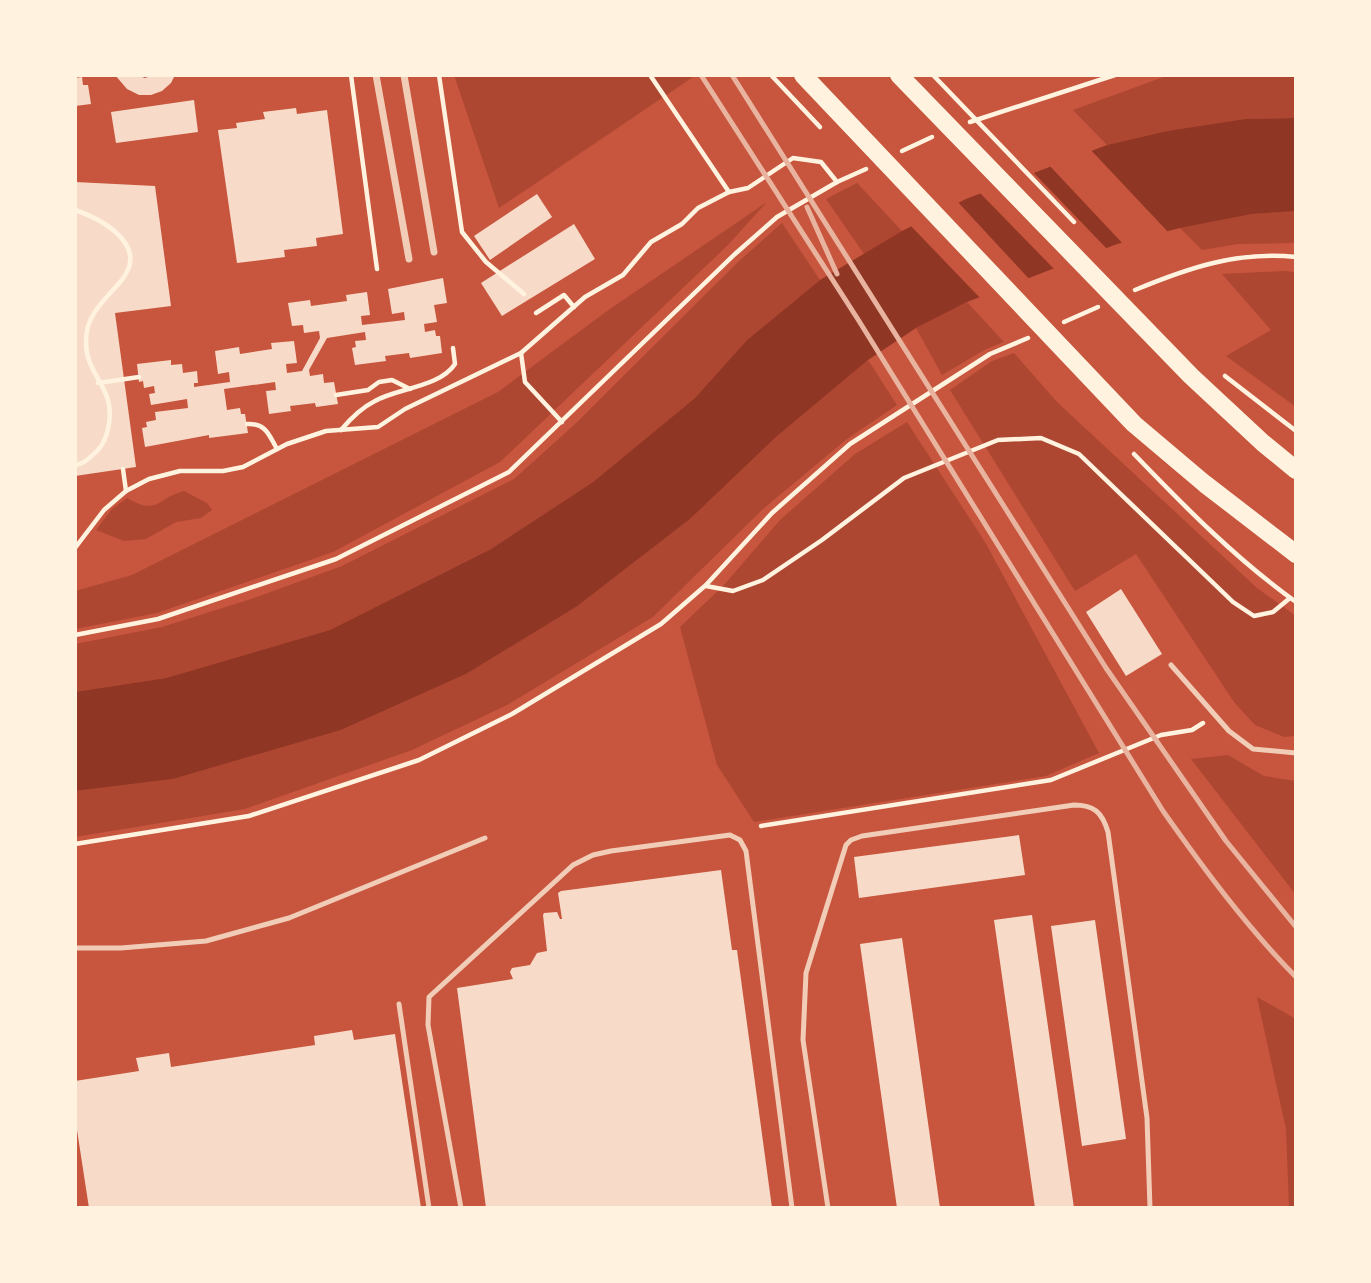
<svg xmlns="http://www.w3.org/2000/svg" width="1371" height="1283" viewBox="0 0 1371 1283" font-family="Karla,sans-serif">
	<style>
		.green { fill: #ae4732 }
		.water { fill: #8f3625 }
		.pier { fill: #c8553d }
		.building { fill: #f7dbc8 }
		.lines { fill: none; stroke-linecap: round; stroke-linejoin: round }
		.path { stroke: #fff3e0; stroke-width: 4.5 }
		.service { stroke: #f1ccb7; stroke-width: 5 }
		.minor { stroke: #f1ccb7; stroke-width: 7 }
		.primary { stroke: #fff3e0; stroke-width: 18 }
		.rail { stroke: #e9b49f; stroke-width: 5 }
	</style>
	<rect width="100%" height="100%" fill="#c8553d"/>
	<!-- green -->
	<g class="green">
		<polygon points="454,75 696,75 499,208"/>
		<polygon points="1169,75 1296,75 1296,118 1245,119 1167,131 1107,145 1073,110"/>
		<polygon points="857,183 902,231 864,254 826,199"/>
		<polygon points="767,202 728,245 500,462 333,552 157,613 75,629 75,591 132,575 498,392 607,311"/>
		<polygon points="1296,211 1296,243 1238,244 1202,250 1180,228 1252,214"/>
		<polygon points="782,223 820,280 747,340 695,398 593,482 491,549 330,630 166,678 75,692 75,644 162,627 251,599 342,566 514,479 573,426 738,262"/>
		<polygon points="1284,271 1296,272 1296,407 1226,356 1271,330 1222,274"/>
		<polygon points="967,302 1004,342 986,349 942,375 916,328"/>
		<polygon points="1014,353 1057,402 1257,588 1296,616 1296,736 1284,737 1255,725 1234,702 1136,554 1075,591 950,390 992,361"/>
		<polygon points="868,360 897,405 847,439 763,509 653,617 507,705 412,750 245,809 75,837 75,791 173,779 341,730 466,674 576,607 690,519 776,437"/>
		<polygon points="907,422 985,542 1099,753 1046,776 754,822 717,765 680,627 724,585 780,520 855,454"/>
		<path d="M184,491L207,503L212,510L201,518L176,522L146,539L124,541L96,530L112,509L127,498C159,516 155,499 184,491Z"/>
		<polygon points="1228,755 1264,776 1296,781 1296,895 1191,759"/>
		<polygon points="1257,997 1296,1019 1296,1208 1289,1208 1286,1129"/>
	</g>
	<!-- water -->
	<polygon class="water" points="1296,118 1296,211 1252,214 1180,228 1117,244 967,302 916,328 868,360 776,437 690,519 576,607 466,674 341,730 173,779 75,791 75,692 166,678 330,630 491,549 593,482 695,398 747,340 820,280 902,231 966,199 1107,145 1167,131 1245,119"/>
	<!-- pier -->
	<g class="pier">
		<polygon points="1089,148 1170,234 1125,246 1048,164"/>
		<polygon points="1031,170 1109,251 1056,271 978,191"/>
		<polygon points="956,200 1031,281 982,300 909,224"/>
	</g>
	<!-- building -->
	<g class="building">
		<polygon points="115,75 136,75 145,78 154,75 175,75 171,83 162,91 151,95 139,95 127,89"/>
		<polygon points="82,77 83,85 88,85 91,104 75,106 75,78"/>
		<polygon points="194,100 198,132 116,143 111,112"/>
		<polygon points="296,108 297,114 327,110 343,234 316,238 317,246 284,250 285,257 237,263 218,130 237,128 236,123 265,119 263,112"/>
		<polygon points="75,182 155,186 171,306 115,313 136,467 75,476"/>
		<polygon points="537,194 552,217 490,260 474,236"/>
		<polygon points="574,224 595,259 502,316 481,283"/>
		<polygon points="443,278 447,303 434,305 437,322 424,324 425,332 435,330 436,336 440,336 442,353 410,358 409,353 385,356 386,361 355,365 352,348 356,347 355,341 366,340 365,332 327,338 309,370 310,376 323,374 324,383 334,382 338,404 316,407 315,403 290,406 291,411 269,414 266,391 276,390 275,382 224,389 227,410 240,408 241,414 245,414 248,433 209,438 209,435 145,447 142,428 147,427 146,422 156,420 155,412 188,408 187,399 151,405 149,394 155,393 154,386 144,388 143,381 139,382 137,364 171,360 171,365 182,364 183,373 197,371 198,383 194,383 194,387 230,382 229,372 218,374 215,351 239,347 240,354 272,349 271,343 294,341 297,363 286,364 287,373 302,371 320,338 319,331 304,333 303,325 292,326 288,303 310,300 311,306 347,301 346,295 367,292 370,315 361,316 362,325 405,320 404,312 392,314 388,289"/>
		<polygon points="1121,589 1162,654 1126,676 1086,612"/>
		<polygon points="1019,835 1025,875 859,898 854,857"/>
		<polygon points="721,870 732,950 737,950 772,1208 486,1208 457,988 513,979 510,972 512,968 530,965 537,953 547,951 543,915 544,913 557,912 560,919 562,919 558,893 561,891"/>
		<polygon points="1032,915 1074,1208 1035,1208 994,920"/>
		<polygon points="1095,920 1126,1139 1082,1146 1051,926"/>
		<polygon points="902,938 940,1208 897,1208 860,944"/>
		<polygon points="352,1030 354,1040 395,1034 421,1208 89,1208 75,1117 75,1081 139,1071 136,1058 169,1053 171,1067 315,1045 314,1036"/>
	</g>
	<g class="lines">
		<!-- path -->
		<g class="path">
			<polyline points="351,75 377,269"/>
			<polyline points="439,75 462,232 486,262 524,294"/>
			<polyline points="650,75 729,192"/>
			<polyline points="771,75 820,127"/>
			<polyline points="933,75 1074,222"/>
			<polyline points="970,122 1115,75"/>
			<polyline points="902,151 932,137"/>
			<path d="M75,210C104,220 150,246 121,281C106,299 86,314 86,340C85,366 101,378 108,400C112,415 109,439 97,451C90,457 85,464 75,465"/>
			<path d="M1135,290C1188,268 1237,251 1296,257"/>
			<polyline points="536,313 564,295 574,307"/>
			<polyline points="1064,322 1098,307"/>
			<polyline points="521,353 525,382 562,422"/>
			<polyline points="1225,376 1296,431"/>
			<polyline points="98,383 139,377"/>
			<polyline points="336,395 368,390 379,382 392,380 410,389"/>
			<path d="M247,424C266,423 269,435 277,449"/>
			<path d="M341,430C351,418 361,408 375,401C398,388 440,387 455,364L453,348"/>
			<path d="M1134,454C1185,507 1236,559 1296,602"/>
			<polyline points="123,469 126,491"/>
			<polyline points="75,548 104,510 126,491 149,479 180,471 223,471 243,467 287,444 326,431 378,427 405,409 521,353 585,297 623,275 651,242 682,224 698,208 729,192 748,188 793,158 821,162 837,182"/>
			<polyline points="706,586 733,591 763,580 822,540 904,478 998,440 1041,438 1079,454 1233,602 1254,616 1273,612 1290,598"/>
			<polyline points="75,635 158,619 336,559 509,472 735,254 777,217 837,182 866,169"/>
			<polyline points="761,826 1051,780 1161,735 1192,730 1203,723"/>
			<polyline points="75,844 249,816 419,760 512,714 661,624 706,585 772,513 850,444 990,354 1028,338"/>
		</g>
		<!-- service -->
		<g class="service">
			<polyline points="1171,665 1229,731 1253,749 1296,753"/>
			<polyline points="75,948 121,948 206,941 289,918 485,838"/>
			<polyline points="399,1004 429,1208"/>
			<polyline points="461,1208 428,1025 429,997 573,865 593,855 611,851 730,835 740,840 746,851 792,1208"/>
			<path d="M828,1208L803,1040L806,973L846,845L851,840L862,836L1074,805C1094,805 1102,812 1108,832L1147,1118L1150,1208"/>
		</g>
		<!-- minor -->
		<g class="minor">
			<polyline points="376,75 409,259"/>
			<polyline points="404,75 434,252"/>
		</g>
		<!-- primary -->
		<g class="primary">
			<polyline points="803,75 1134,424 1205,484 1296,554"/>
			<polyline points="899,75 1191,376 1263,443 1296,470"/>
		</g>
		<!-- rail -->
		<g class="rail">
			<path d="M701,75L859,321L1163,811C1204,869 1246,926 1296,977"/>
			<polyline points="732,75 1106,668 1226,841 1296,927"/>
			<polyline points="807,207 837,274"/>
		</g>
	</g>
	<!-- border -->
	<rect width="1371" height="1283" fill="none" stroke="#fff3e0" stroke-width="154"/>
</svg>
